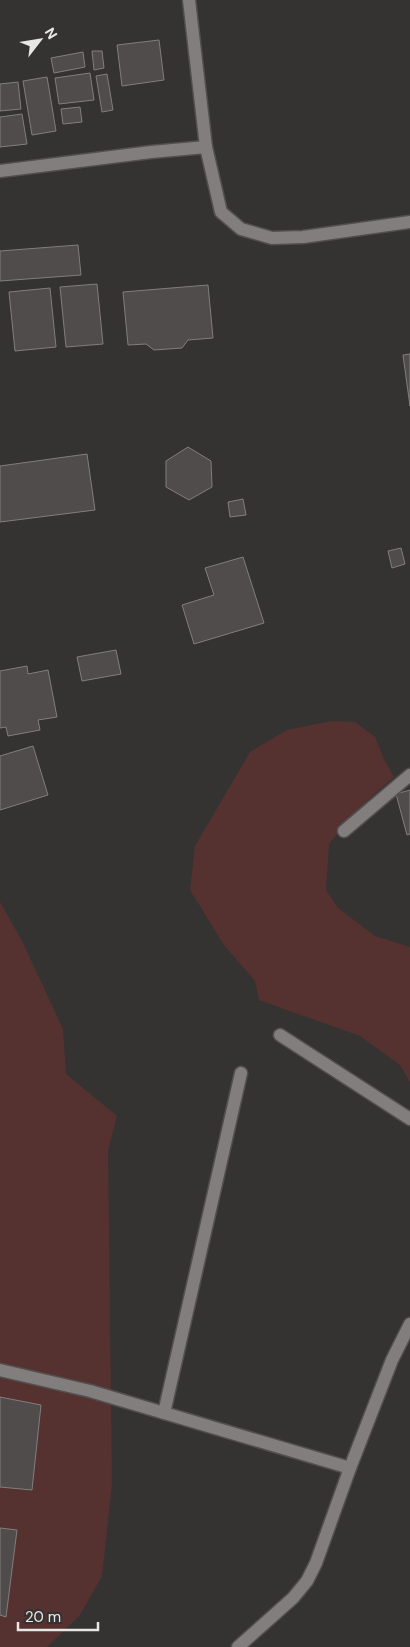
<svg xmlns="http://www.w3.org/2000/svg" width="410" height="1647" viewBox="0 0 410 1647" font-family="'DM Sans',sans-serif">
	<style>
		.green { fill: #553230 }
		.building { fill: #504c4c; stroke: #827e7e }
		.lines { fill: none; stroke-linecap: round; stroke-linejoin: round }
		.minor-casing { stroke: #524f4e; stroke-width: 15 }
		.minor { stroke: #827e7e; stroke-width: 12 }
	</style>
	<rect width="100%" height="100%" fill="#353232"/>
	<!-- green -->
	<g class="green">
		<polygon points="332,721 355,722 375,737 384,759 394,777 368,800 342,828 329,844 326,890 338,908 375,936 410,947 410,1082 400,1065 360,1036 259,1000 255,981 224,945 190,890 195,846 250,752 287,730"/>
		<polygon points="0,902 22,941 63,1029 66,1074 117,1116 108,1151 112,1484 102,1576 80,1615 47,1647 0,1647"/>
	</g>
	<!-- building -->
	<g class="building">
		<polygon points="159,40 164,80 122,86 117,45"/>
		<polygon points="92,51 102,51 104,68 94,70"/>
		<polygon points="83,52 85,67 54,73 51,58"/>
		<polygon points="90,73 94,100 59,104 55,78"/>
		<polygon points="107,74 113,110 102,112 96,76"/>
		<polygon points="47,77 56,131 32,135 23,81"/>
		<polygon points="18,82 21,109 0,111 0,84"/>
		<polygon points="80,107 82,122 63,124 61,109"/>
		<polygon points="22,114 27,144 0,147 0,117"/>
		<polygon points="78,245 81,275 0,281 0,251"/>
		<polygon points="97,284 103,344 66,347 60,287"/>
		<polygon points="208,285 213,338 188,340 182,348 154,350 146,344 128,345 123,292"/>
		<polygon points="50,288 56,347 15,351 9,292"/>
		<polygon points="410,354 410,406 403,355"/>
		<polygon points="188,447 211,461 212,487 189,500 166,487 166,461"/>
		<polygon points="87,454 95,510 0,522 0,466"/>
		<polygon points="243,499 246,515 230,517 228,502"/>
		<polygon points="401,548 405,564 392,568 388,551"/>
		<polygon points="243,557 264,623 194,644 182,605 214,595 205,568"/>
		<polygon points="116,650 121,674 82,681 77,657"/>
		<polygon points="27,666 28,674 48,670 57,717 38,720 40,730 8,736 6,727 0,728 0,671"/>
		<polygon points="33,746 48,795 0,810 0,756"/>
		<polygon points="410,790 410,834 407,835 396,794"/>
		<polygon points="0,1397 41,1405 32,1490 0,1487"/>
		<polygon points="0,1528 17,1530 6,1617 0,1615"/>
	</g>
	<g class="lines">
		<defs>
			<g id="minor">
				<polyline points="189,0 206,147"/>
				<polyline points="0,171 151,152 206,147 221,212 241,229 272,238 303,237 410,222"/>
				<polyline points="344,831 410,775"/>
				<polyline points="280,1035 410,1119"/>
				<polyline points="0,1370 90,1391 350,1468"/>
				<polyline points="164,1413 241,1073"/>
				<polyline points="238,1647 293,1598 307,1581 316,1563 350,1468 392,1360 410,1324"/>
			</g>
		</defs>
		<!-- minor casing -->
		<use href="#minor" class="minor-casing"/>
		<!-- minor -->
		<use href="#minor" class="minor"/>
	</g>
	<!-- north arrow -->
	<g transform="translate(40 40) rotate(59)" stroke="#353232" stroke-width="4" paint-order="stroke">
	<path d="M0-4L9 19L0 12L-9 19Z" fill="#e9e6e6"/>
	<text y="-8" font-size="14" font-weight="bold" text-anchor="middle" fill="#e9e6e6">N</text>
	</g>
	<!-- scale -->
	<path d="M18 1622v8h80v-8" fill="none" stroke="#e9e6e6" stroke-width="2.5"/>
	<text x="25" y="1622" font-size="15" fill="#e9e6e6" stroke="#353232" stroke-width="4" paint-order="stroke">20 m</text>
</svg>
